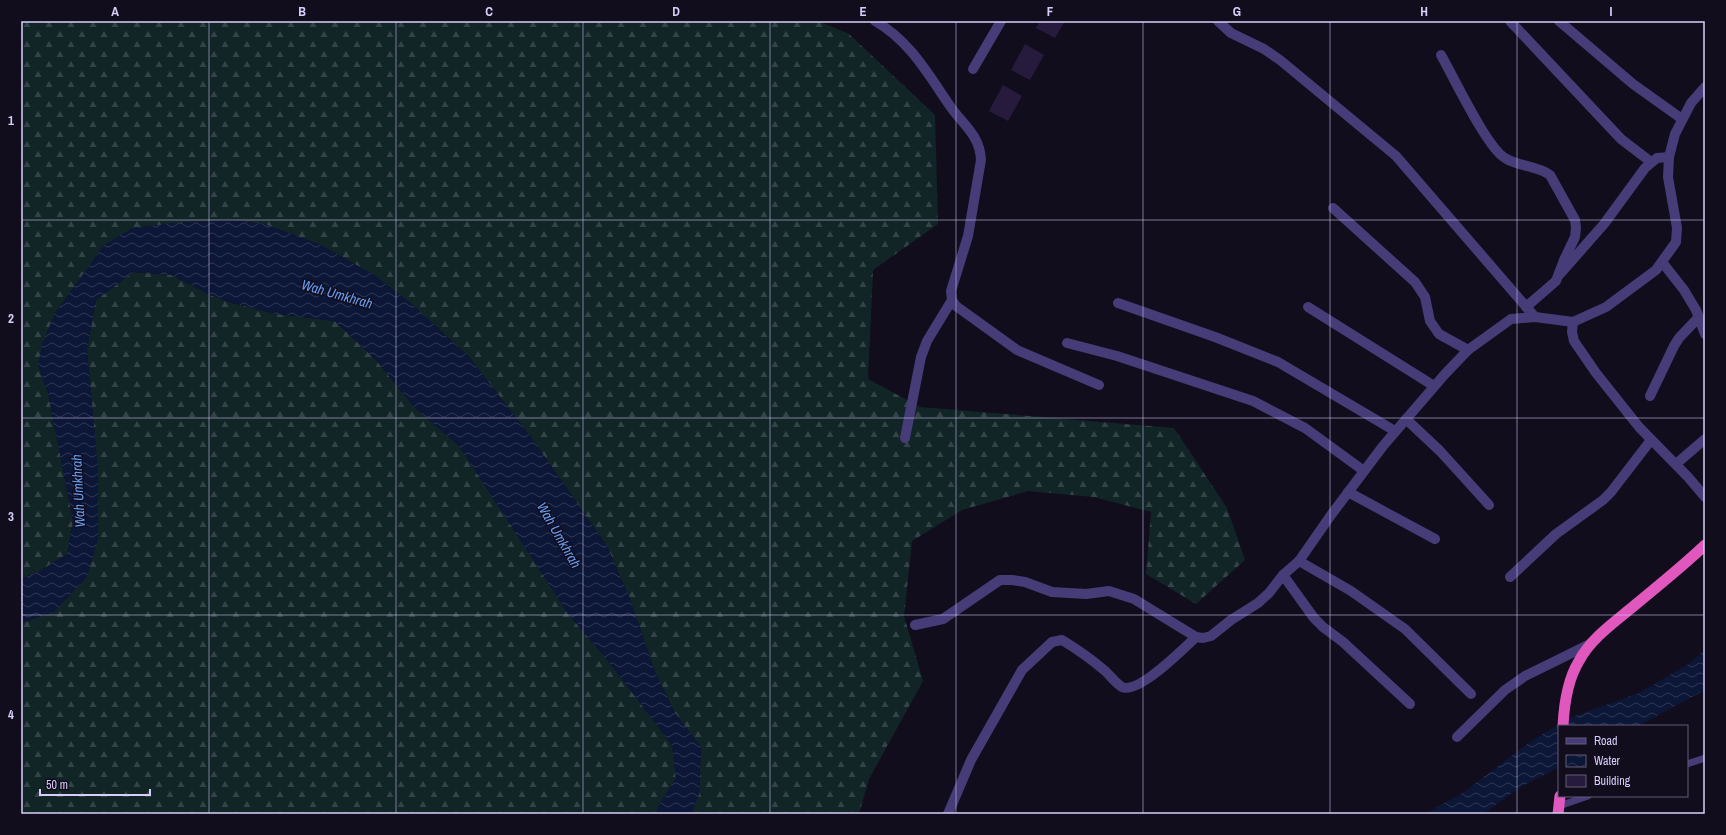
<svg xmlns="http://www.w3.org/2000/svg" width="1726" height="835" viewBox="0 0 1726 835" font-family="'Archivo Narrow',sans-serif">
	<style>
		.forest { fill: url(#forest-firs) }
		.water { fill: url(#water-waves) }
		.building { fill: #261b3d }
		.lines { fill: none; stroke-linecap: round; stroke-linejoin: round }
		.service { stroke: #463c78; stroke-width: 7 }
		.minor { stroke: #463c78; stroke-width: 10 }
		.trunk { stroke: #e058be; stroke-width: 11 }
		.grid { fill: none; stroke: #d9cefb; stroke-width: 1; stroke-opacity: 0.55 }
		.labels { text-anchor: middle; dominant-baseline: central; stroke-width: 3; stroke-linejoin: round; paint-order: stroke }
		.water-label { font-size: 14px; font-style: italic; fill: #649ef3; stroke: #120d1d }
		.neatline { fill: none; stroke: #d9cefb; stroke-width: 1.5 }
		.grid-label { font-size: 13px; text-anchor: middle; font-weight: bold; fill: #d9cefb }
	</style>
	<defs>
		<pattern id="forest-firs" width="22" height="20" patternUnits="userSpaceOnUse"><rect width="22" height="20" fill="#112527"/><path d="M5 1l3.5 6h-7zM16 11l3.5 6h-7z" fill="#334347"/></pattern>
		<pattern id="water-waves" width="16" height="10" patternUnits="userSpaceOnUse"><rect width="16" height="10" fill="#0c1637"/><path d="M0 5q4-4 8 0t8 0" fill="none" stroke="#2f3755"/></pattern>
	</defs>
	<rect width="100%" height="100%" fill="#120d1d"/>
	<!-- forest -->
	<g class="forest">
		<polygon points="21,21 818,21 849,34 935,115 938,224 873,270 868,379 920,407 1174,428 1227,508 1245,560 1196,604 1146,574 1151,512 1094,497 1028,491 962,510 912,541 904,616 923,681 869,779 859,814 691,814 699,794 701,747 675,713 655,672 630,599 607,546 531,437 469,357 413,305 374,275 319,244 264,224 229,220 176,223 132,228 38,365 48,393 73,521 67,554 40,571 21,579"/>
		<polygon points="133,272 171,275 210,295 232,303 277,314 335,321 376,360 414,407 459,446 500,507 612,666 672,745 676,778 658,807 657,814 21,814 21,623 54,612 98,539 98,471 87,349 96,300"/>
	</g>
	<!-- water -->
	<g class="water">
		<polygon points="229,220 264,224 319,244 374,275 413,305 469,357 531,437 607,546 630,599 655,672 675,713 701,747 699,794 691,814 657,814 658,807 676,778 672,745 612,666 568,614 459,446 414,407 376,360 335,321 277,314 232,303 210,295 171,275 133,272 96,300 87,349 98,471 98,539 87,577 54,612 21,623 21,579 40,571 67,554 73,521 48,393 38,365 42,344 55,313 104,245 132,228 176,223"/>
		<polygon points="1705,650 1705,690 1638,726 1559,726 1559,767 1521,787 1483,814 1425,814 1464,792 1534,739 1572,717 1639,693 1687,665"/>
	</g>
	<!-- building -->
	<g class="building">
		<polygon points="1040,21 1065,21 1055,38 1036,28"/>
		<polygon points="1025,44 1044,55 1030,80 1011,70"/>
		<polygon points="1003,85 1022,96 1008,121 989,111"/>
	</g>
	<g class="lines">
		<!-- service -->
		<g class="service">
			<polyline points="1687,764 1705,758"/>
			<polyline points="1559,806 1588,796"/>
		</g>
		<!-- minor -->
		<g class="minor">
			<path d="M875,21C910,41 928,74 950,106C963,125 980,135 981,160L968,236L951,291L952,300L956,306L1017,350L1099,385"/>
			<polyline points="1218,21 1231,33 1264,49 1280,60 1396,156 1535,317"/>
			<polyline points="1510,21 1621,139 1651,162"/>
			<polyline points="1559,21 1633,84 1682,119"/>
			<path d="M1441,55C1453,76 1487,148 1505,158C1519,167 1536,165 1550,175L1575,220L1576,228L1575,237L1564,260L1556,281L1526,307"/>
			<polyline points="973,69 1001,21"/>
			<polyline points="1333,208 1415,282 1425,297 1430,321 1439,334 1468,350"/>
			<polyline points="1662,262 1684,290 1696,310 1705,334"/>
			<polyline points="1560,274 1604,224 1645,168 1657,158 1669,157"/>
			<polyline points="1118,303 1215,337 1278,362 1395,431"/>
			<polyline points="1308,307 1434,386"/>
			<polyline points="1573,322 1572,332 1574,341 1596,373 1639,427 1688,477 1705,497"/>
			<polyline points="1067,343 1117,356 1253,401 1305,428 1364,471"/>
			<polyline points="1650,396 1674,346 1679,338 1698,318"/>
			<polyline points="1406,419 1440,451 1489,505"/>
			<polyline points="905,438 921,357 927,341 952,300"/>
			<polyline points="1676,464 1705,439"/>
			<polyline points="1348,492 1435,539"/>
			<polyline points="1299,561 1351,591 1405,629 1471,694"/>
			<polyline points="1283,575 1314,618 1323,627 1343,642 1410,704"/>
			<polyline points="1510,577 1556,534 1603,500 1611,492 1651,440"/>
			<polyline points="915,625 943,619 1000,580 1012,580 1025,582 1052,592 1086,594 1109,591 1134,599 1196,637 1203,638 1211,636 1231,620 1258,603 1269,593 1283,575 1299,561 1331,515 1383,446 1445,374 1468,350 1511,319 1535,317 1573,322 1606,307 1656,270 1676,242 1677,228 1668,177 1669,157 1675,134 1691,103 1705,87"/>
			<polyline points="1457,737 1505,690 1525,676 1590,644"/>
			<path d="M948,814L971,760L1022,670L1052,642L1062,640C1077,649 1091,659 1104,670C1110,675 1115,683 1122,687C1138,695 1184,648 1196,637"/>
		</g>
		<!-- trunk -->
		<g class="trunk">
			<path d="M1563,726C1564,705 1568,679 1579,661C1591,638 1616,621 1635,605C1659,585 1683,566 1705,545"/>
			<polyline points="1558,814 1560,796"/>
		</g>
	</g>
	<!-- grid -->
	<path class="grid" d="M209,21V814M396,21V814M583,21V814M770,21V814M956,21V814M1143,21V814M1330,21V814M1517,21V814M21,220H1705M21,418H1705M21,615H1705"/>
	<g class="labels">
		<!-- water labels -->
		<g class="water-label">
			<text transform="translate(337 294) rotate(16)">Wah Umkhrah</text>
			<text transform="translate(78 491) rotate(-93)">Wah Umkhrah</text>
			<text transform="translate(559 535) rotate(60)">Wah Umkhrah</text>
		</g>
	</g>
	<!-- border -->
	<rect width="1726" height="835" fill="none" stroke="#120d1d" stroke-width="44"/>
	<!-- legend -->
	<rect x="1558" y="725" width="130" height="72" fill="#120d1d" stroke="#625a76"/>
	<rect x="1566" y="738" width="20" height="6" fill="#463c78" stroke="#625a76"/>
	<text x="1594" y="745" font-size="12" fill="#d9cefb">Road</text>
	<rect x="1566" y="755" width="20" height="12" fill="url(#water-waves)" stroke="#625a76"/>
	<text x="1594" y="765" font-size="12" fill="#d9cefb">Water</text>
	<rect x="1566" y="775" width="20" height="12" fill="#261b3d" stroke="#625a76"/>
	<text x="1594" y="785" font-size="12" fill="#d9cefb">Building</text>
	<!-- scale -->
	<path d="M40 789v6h110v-6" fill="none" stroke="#d9cefb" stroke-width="2"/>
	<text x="46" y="789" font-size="12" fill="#d9cefb" stroke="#120d1d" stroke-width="3" paint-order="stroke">50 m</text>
	<rect x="22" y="22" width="1682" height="791" class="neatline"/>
	<g class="grid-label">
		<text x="115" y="16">A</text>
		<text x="302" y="16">B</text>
		<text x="489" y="16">C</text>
		<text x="676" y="16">D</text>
		<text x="863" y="16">E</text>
		<text x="1050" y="16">F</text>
		<text x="1237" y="16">G</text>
		<text x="1424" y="16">H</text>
		<text x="1611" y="16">I</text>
		<text x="11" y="125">1</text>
		<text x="11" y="323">2</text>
		<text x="11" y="521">3</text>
		<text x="11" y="719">4</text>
	</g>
</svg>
